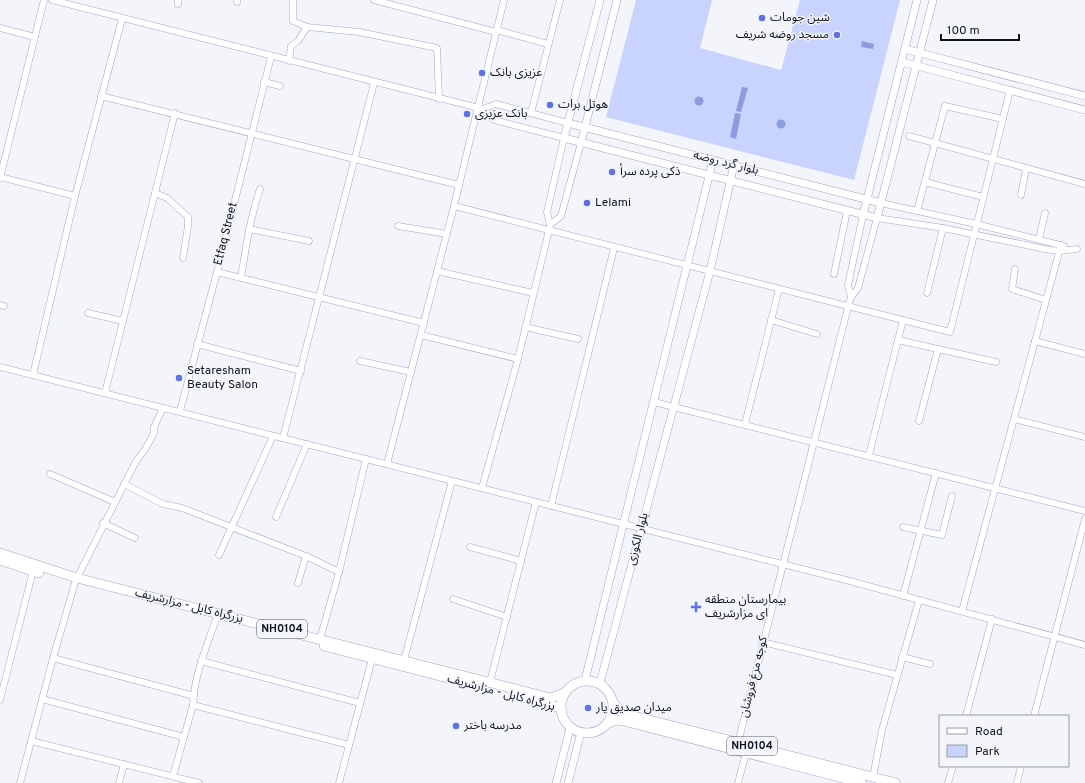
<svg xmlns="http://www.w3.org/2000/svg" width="1085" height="783" viewBox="0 0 1085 783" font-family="Overpass,'Noto Sans Arabic',sans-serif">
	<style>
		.green { fill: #c9d4fe }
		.water { fill: #8c9cdf }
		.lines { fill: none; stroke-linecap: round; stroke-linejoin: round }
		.minor-casing { stroke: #9fa7c6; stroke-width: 7 }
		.major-casing { stroke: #9fa7c6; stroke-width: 8 }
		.highway-casing { stroke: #9fa7c6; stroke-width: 10 }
		.minor { stroke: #fff; stroke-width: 6 }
		.major { stroke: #fff; stroke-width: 7 }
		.highway { stroke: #fff; stroke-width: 9 }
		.poi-dot { fill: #5f70e8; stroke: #f3f5fb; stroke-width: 1.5 }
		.labels { text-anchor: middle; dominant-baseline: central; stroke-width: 3; stroke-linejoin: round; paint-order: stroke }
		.shield { fill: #f3f5fb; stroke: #555761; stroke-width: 1 }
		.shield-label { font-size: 11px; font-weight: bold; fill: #11131f }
		.poi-label { font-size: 12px; fill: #11131f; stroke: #f3f5fb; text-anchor: start }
		.street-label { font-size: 12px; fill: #11131f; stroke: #f3f5fb }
	</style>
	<rect width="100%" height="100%" fill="#f3f5fb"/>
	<!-- green -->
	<polygon class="green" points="636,0 712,0 700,48 781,70 800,0 900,0 854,180 606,117"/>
	<!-- water -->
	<g class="water">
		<polygon points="862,41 874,44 873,49 861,47"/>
		<polygon points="742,87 748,88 741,112 736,111"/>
		<circle cx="699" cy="101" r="4.5"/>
		<polygon points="735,113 741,114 736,139 730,137"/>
		<circle cx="781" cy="124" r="4.5"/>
	</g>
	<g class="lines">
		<defs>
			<g id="minor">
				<polyline points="52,0 483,109 494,120 564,138 547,212 550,225"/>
				<polyline points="293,0 293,21 307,27 359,32 437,48 439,99"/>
				<polyline points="374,0 496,32"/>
				<polyline points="237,2 237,0"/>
				<polyline points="178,4 178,0"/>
				<polyline points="0,28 35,37"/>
				<polyline points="497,30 548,44"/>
				<polyline points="289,61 291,46 298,41 307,27"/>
				<polyline points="264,82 280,86"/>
				<polyline points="101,96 459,185"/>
				<polyline points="483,109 496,104 568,123"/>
				<polyline points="531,113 560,0"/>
				<polyline points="909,136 1085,184"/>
				<polyline points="0,177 75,196"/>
				<polyline points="0,178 44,0"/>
				<polyline points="925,182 983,197"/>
				<polyline points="155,193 167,198 188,217 188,226 183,258"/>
				<polyline points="1021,195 1026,169"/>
				<polyline points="881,203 976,224 1064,246"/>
				<polyline points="454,206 950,332 1010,90"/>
				<polyline points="917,211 945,106 1003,119"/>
				<polyline points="398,226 447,234"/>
				<polyline points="249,229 309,241"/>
				<polyline points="1039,239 1045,213"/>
				<polyline points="1015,269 1012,289 1046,300"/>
				<polyline points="437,271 533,293"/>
				<polyline points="217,272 424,323"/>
				<polyline points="834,274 847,211"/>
				<path d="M241,278C246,247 250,218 260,189"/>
				<polyline points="927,293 943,228"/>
				<polyline points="851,297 848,285 863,215"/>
				<polyline points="0,305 4,306"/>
				<polyline points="88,313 123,321"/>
				<polyline points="771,320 817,334"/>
				<polyline points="525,327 578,339"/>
				<polyline points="421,335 518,359"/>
				<polyline points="898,340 996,362"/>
				<polyline points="1035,341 1085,354"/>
				<polyline points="197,344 301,371"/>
				<polyline points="360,361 411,372"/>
				<polyline points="0,367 846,580 1085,645"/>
				<polyline points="33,375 75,196 122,19"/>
				<polyline points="105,393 175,113"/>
				<polyline points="654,402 1085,511"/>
				<polyline points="180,411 217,272 271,57"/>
				<polyline points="1014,419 1085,437"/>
				<polyline points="919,421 938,349"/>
				<polyline points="745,424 779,289"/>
				<polyline points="283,438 374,83"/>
				<polyline points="869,455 903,320"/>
				<polyline points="387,464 454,206 504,0"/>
				<polyline points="50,474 115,502"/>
				<polyline points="124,484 163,504 182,508 306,556 339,572"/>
				<polyline points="482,488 518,359 549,230 550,225 561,216 581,143"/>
				<polyline points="551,506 614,248"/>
				<polyline points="276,517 307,444"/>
				<polyline points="103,523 135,538"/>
				<polyline points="903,527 942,535 952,496"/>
				<polyline points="470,547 521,561"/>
				<polyline points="219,555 273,436"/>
				<polyline points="77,578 135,463 146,448 154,433 154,427 163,408"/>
				<polyline points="298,583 306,556"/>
				<polyline points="903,596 936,473"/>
				<polyline points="453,599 507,617"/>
				<polyline points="962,611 1061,245"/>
				<polyline points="320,639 339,572 366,459"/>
				<polyline points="762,642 897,675"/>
				<polyline points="902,657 930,664"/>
				<polyline points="53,658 194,696"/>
				<polyline points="404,660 452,481"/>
				<polyline points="201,661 360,703"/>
				<polyline points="490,682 536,502"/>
				<polyline points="42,699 184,737"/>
				<polyline points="0,700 33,571"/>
				<polyline points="193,705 349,745"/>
				<polyline points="966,716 992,619"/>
				<polyline points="1034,716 1085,519"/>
				<polyline points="31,741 199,783"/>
				<polyline points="738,743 848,307 851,297 858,288 877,218 943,228 1045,249 1059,251 1077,249"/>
				<path d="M173,776L193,705C194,675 207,646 216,619"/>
				<polyline points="873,777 882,730 919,600"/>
				<polyline points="20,783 53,658 75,583"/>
				<polyline points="119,783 124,764"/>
				<polyline points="339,783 372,659"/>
				<polyline points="738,783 746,753"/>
				<polyline points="948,783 953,766"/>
				<polyline points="1017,783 1021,766"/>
			</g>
			<g id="major">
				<polyline points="600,0 564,138 877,218 933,0"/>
				<polyline points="905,49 1085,96"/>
				<polyline points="902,62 1085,110"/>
				<polyline points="568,123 881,203"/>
				<polyline points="581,143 617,0"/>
				<polyline points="863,215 917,0"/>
				<polyline points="585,680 713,160"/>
				<polyline points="600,683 710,271 734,165"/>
				<polyline points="556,783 570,728"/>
				<polyline points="568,783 581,732"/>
			</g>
			<g id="highway">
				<polyline points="0,553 77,578 551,698 564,693"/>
				<polyline points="0,560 39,573"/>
				<polyline points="324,646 467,683"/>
				<circle cx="587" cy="707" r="26"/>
				<polyline points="514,695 550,704 561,709"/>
				<polyline points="613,702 619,710 626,714 896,783"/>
				<polyline points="608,723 616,720 624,721 862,783"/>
			</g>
		</defs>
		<!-- minor casing -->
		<use href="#minor" class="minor-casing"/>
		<!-- major casing -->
		<use href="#major" class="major-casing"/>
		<!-- highway casing -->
		<use href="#highway" class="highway-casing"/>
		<!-- minor -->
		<use href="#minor" class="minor"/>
		<!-- major -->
		<use href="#major" class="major"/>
		<!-- highway -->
		<use href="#highway" class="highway"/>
	</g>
	<!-- markers -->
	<g class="poi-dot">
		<circle cx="762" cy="18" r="4"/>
		<circle cx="837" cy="35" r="4"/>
		<circle cx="482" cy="73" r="4"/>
		<circle cx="550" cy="105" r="4"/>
		<circle cx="467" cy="114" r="4"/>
		<circle cx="612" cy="172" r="4"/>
		<circle cx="587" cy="203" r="4"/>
		<circle cx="179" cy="378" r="4"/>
		<path d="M694 601h4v4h4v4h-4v4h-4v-4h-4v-4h4z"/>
		<circle cx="588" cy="708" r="4"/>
		<circle cx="456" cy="726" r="4"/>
	</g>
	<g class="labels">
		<!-- shield labels -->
		<g class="shield">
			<rect x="257" y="620" width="50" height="18" rx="3"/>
			<rect x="727" y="737" width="50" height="18" rx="3"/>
		</g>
		<g class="shield-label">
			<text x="282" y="629">NH0104</text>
			<text x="752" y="746">NH0104</text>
		</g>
		<!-- poi labels -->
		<g class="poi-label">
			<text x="770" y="18">شین جومات</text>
			<text x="829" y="35" text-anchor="end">مسجد روضه شریف</text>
			<text x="490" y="73">عزیزی بانک</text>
			<text x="558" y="105">هوتل برات</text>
			<text x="475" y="114">بانک عزیزی</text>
			<text x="620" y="172">ذکی پرده سرأ</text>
			<text x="595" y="203">Lelami</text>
			<text x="187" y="371">Setaresham<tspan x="187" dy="14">Beauty Salon</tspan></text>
			<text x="705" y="600">بیمارستان منطقه<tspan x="705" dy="14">ای مزارشریف</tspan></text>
			<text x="596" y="708">میدان صدیق یار</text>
			<text x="464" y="726">مدرسه باختر</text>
		</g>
		<!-- street labels -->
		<g class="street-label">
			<text transform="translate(726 163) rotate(14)">بلوار گرد روضه</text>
			<text transform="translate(226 234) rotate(-76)">Etfaq Street</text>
			<text transform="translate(638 539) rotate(-75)">بلوار الکوزی</text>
			<text transform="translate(189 606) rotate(14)">بزرگراه کابل - مزارشریف</text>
			<text transform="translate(754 677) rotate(-76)">كوجه مرغ فروشان</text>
			<text transform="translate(501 693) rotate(15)">بزرگراه کابل - مزارشریف</text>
		</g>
	</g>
	<!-- legend -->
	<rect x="939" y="715" width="130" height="52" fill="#f3f5fb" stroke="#999ba3"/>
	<rect x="947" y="728" width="20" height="6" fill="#ffffff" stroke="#999ba3"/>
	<text x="975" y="735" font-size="12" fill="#11131f">Road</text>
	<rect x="947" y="745" width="20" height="12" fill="#c9d4fe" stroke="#999ba3"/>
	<text x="975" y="755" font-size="12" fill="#11131f">Park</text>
	<!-- scale -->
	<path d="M941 34v6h78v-6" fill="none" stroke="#11131f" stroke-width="2"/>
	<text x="947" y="34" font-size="12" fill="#11131f" stroke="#f3f5fb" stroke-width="3" paint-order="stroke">100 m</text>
</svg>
